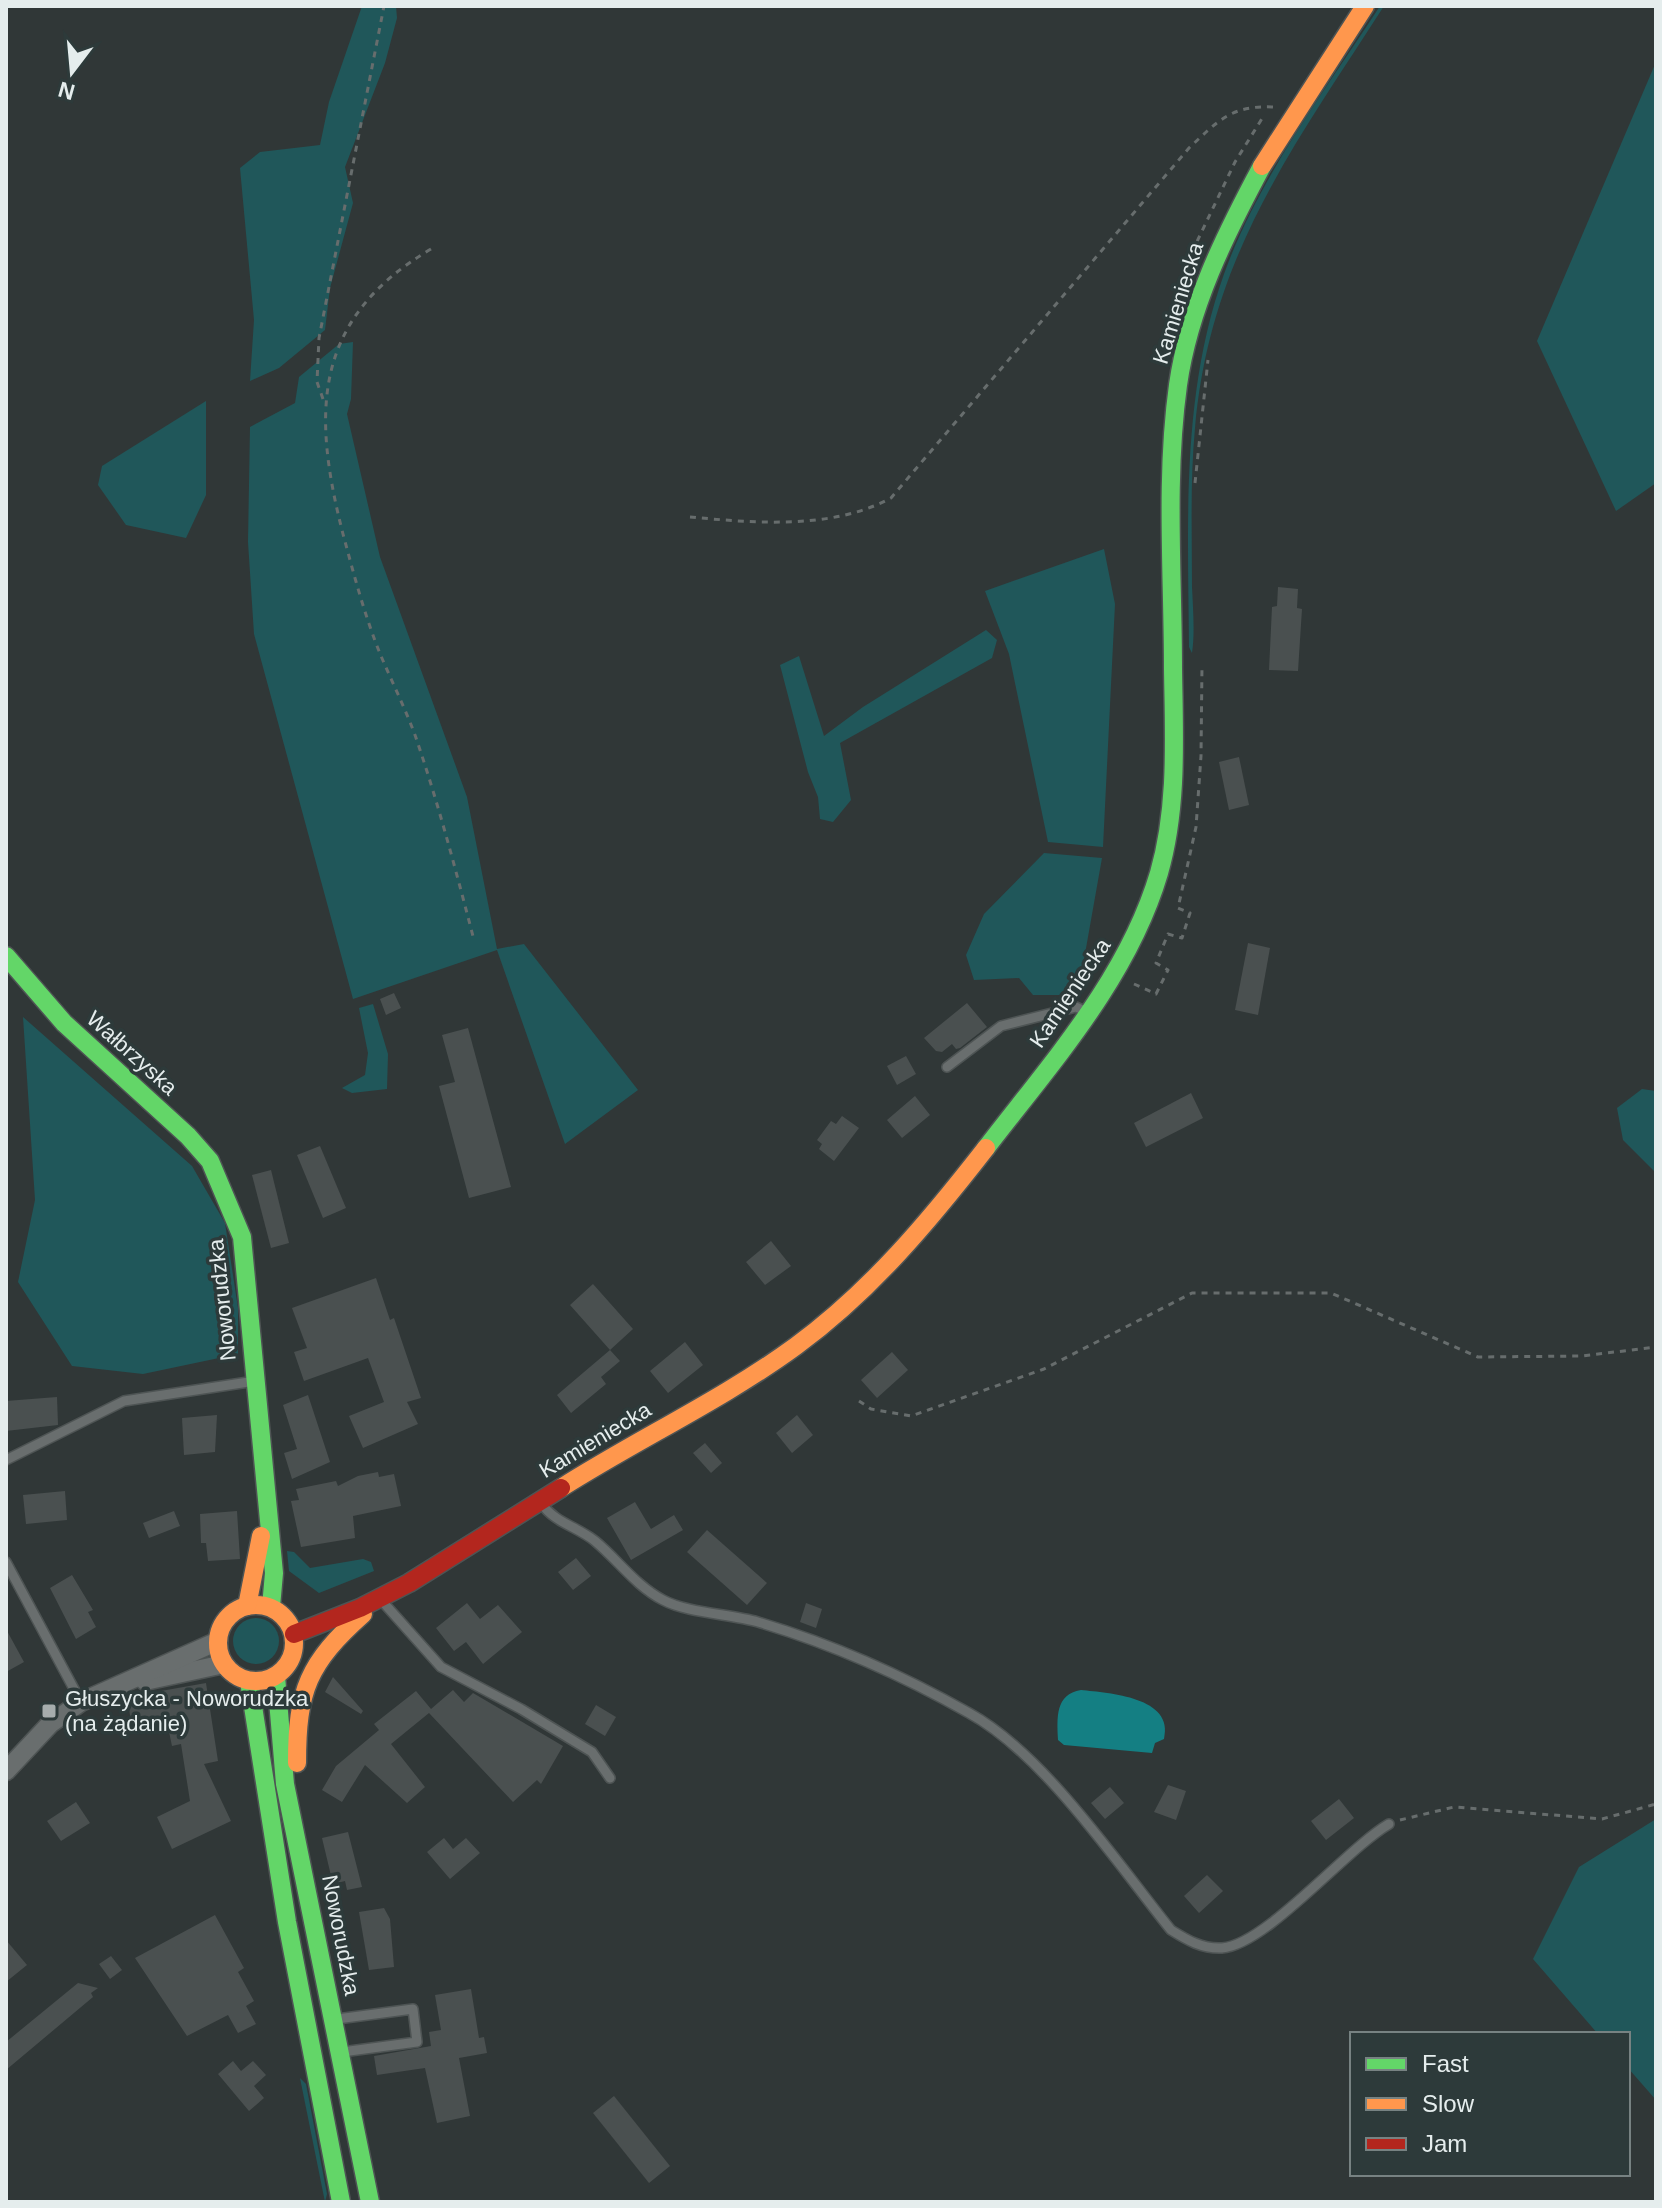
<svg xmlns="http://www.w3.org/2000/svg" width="1662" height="2208" viewBox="0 0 1662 2208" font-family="Arial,sans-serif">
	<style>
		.green { fill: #20575a }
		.water { fill: #147f83 }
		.building { fill: #4a5050 }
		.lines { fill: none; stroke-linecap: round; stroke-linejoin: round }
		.lane-casing { stroke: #4e5454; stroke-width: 12 }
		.street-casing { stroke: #4e5454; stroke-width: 21 }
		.fast-casing { stroke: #4e5454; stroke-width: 21 }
		.slow-casing { stroke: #4e5454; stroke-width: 21 }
		.jam-casing { stroke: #4e5454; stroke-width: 21 }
		.path { stroke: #676d6d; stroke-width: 3; stroke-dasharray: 6 6; stroke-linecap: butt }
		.lane { stroke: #696e6e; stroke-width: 9 }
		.street { stroke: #696e6e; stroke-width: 18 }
		.fast { stroke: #63d668; stroke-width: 18 }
		.slow { stroke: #ff974d; stroke-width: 18 }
		.jam { stroke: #b3261e; stroke-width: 18 }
		.poi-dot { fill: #a6adad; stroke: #2d3a3a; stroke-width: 3 }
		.labels { text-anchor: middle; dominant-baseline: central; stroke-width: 7; stroke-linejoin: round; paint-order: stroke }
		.street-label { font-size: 22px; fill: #e5eded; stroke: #2d3a3a }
		.poi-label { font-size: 22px; fill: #e5eded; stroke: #2d3a3a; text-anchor: start }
	</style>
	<rect width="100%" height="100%" fill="#303737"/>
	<!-- green -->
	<g class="green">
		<polygon points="362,6 396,6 397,18 385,63 345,167 353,203 330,288 325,330 279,368 250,381 254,320 240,168 260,152 320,145 329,102"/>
		<path d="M1380,6H1384C1294,146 1210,256 1195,428C1190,481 1192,534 1192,587C1193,608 1195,634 1192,653L1189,647C1188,521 1181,394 1224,274C1259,177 1324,92 1380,6Z"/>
		<polygon points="1656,62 1656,483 1616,511 1537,341"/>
		<polygon points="353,342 351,399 347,414 380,557 467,797 497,949 524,944 638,1090 565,1144 497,950 353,999 254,634 248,542 250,427 295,403 299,377 339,344"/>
		<polygon points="206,401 206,495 186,538 126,525 98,485 102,466"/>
		<polygon points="1104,549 1115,604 1103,847 1048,842 1009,654 985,591"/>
		<polygon points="986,630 997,640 992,658 840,743 851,800 833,822 820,819 818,797 808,772 780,665 799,656 824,736 863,707"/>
		<polygon points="1044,853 1102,858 1080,982 1061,995 1033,995 1019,978 974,980 966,955 984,914"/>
		<polygon points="373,1004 388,1054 387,1089 352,1093 342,1088 365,1075 368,1053 359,1008"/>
		<polygon points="23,1017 192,1166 225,1223 238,1308 238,1354 143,1374 72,1366 18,1282 35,1200"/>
		<polygon points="1642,1089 1656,1091 1656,1173 1623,1140 1617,1108"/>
		<polygon points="287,1551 294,1552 310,1568 363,1559 371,1562 374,1571 319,1593 289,1571"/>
		<circle cx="256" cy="1641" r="23"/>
		<polygon points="1656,1819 1656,2100 1628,2068 1628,2034 1598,2034 1533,1959 1579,1867"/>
		<polygon points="300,2078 306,2084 327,2194 325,2202"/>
	</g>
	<!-- water -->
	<path class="water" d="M1081,1690C1109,1693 1175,1697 1164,1739L1155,1743L1152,1753L1064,1745L1058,1740C1057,1718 1055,1694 1081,1690Z"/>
	<!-- building -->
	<g class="building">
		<polygon points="1278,587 1298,589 1297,608 1302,609 1298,671 1269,670 1272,607 1277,606"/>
		<polygon points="1239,757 1249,805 1229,810 1219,762"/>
		<polygon points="1248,943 1270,948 1258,1015 1235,1010"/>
		<polygon points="394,993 401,1008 386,1015 380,999"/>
		<polygon points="967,1003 987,1027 960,1048 956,1049 952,1044 942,1052 936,1051 924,1038"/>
		<polygon points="468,1028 511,1187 469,1198 439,1086 455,1082 442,1035"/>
		<polygon points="906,1056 916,1074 897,1085 887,1066"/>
		<polygon points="1191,1093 1203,1118 1146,1147 1134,1123"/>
		<polygon points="915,1096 930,1115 902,1138 887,1120"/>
		<polygon points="842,1116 859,1128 834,1161 819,1149 822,1144 817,1140 831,1121 836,1124"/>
		<polygon points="320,1146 346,1208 323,1218 297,1155"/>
		<polygon points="271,1170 289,1243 271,1248 252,1175"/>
		<polygon points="771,1241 791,1266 765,1285 746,1262"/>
		<polygon points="376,1278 390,1320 394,1318 421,1398 407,1402 418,1424 363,1448 349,1416 384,1402 368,1358 304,1381 294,1352 307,1348 292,1308"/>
		<polygon points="593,1284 633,1329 610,1350 620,1361 601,1377 606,1384 571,1413 557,1395 610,1350 570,1305"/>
		<polygon points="685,1342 703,1365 668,1393 650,1371"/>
		<polygon points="892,1352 908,1370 877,1398 861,1380"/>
		<polygon points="308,1395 330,1462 292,1479 284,1453 297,1449 283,1405"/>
		<polygon points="57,1397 58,1425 6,1431 6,1401"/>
		<polygon points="217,1415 215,1452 184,1455 182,1418"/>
		<polygon points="797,1415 813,1435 792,1453 776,1433"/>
		<polygon points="705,1443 722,1463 711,1473 693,1453"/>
		<polygon points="378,1472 379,1477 394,1474 401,1506 353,1516 355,1538 301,1547 291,1501 299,1500 296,1489 336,1481 338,1486 358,1476"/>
		<polygon points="65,1491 67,1520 26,1524 23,1495"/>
		<polygon points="635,1502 651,1529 674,1515 683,1530 631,1560 607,1518"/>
		<polygon points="174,1511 180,1526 149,1538 143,1523"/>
		<polygon points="237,1511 240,1559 208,1561 206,1543 201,1543 200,1514"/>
		<polygon points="707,1530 767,1583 747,1605 687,1552"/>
		<polygon points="576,1558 591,1576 573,1590 558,1572"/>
		<polygon points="72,1575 93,1610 88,1612 96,1627 76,1639 50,1588"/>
		<polygon points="467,1603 480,1619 498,1605 522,1632 483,1664 466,1642 454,1651 436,1628"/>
		<polygon points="806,1603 822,1609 816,1628 800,1622"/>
		<polygon points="6,1629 24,1662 6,1672"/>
		<polygon points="333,1677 363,1711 361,1714 325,1692"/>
		<polygon points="206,1683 218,1761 204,1764 231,1821 172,1849 157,1817 190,1801 181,1744 172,1746 168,1727 133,1733 127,1697"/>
		<polygon points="453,1690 464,1702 473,1693 563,1746 541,1784 537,1780 513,1802 429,1713 391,1744 425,1787 407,1803 365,1765 342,1802 322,1790 336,1766 379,1730 374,1724 416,1691 431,1709"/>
		<polygon points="596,1705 616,1717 605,1736 585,1724"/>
		<polygon points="1168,1785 1186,1791 1176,1820 1154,1812"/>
		<polygon points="1110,1787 1124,1803 1105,1819 1091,1803"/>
		<polygon points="1339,1799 1354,1818 1326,1840 1311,1821"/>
		<polygon points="76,1802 90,1823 61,1841 47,1821"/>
		<polygon points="348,1832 362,1887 347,1890 345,1881 333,1884 322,1838"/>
		<polygon points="444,1838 453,1849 466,1838 480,1853 450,1879 427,1852"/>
		<polygon points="1207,1875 1223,1891 1199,1913 1184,1896"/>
		<polygon points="384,1908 390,1919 394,1967 369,1970 359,1912"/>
		<polygon points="215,1915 244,1968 238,1972 254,2001 246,2006 256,2024 238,2033 228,2015 187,2036 135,1958"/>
		<polygon points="6,1940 27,1965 6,1982"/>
		<polygon points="111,1956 122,1970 110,1979 99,1964"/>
		<polygon points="78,1983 98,1988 91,1993 93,1997 6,2070 6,2042"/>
		<polygon points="471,1989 479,2038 484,2037 487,2053 459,2058 470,2116 437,2123 425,2068 377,2075 374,2056 431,2046 429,2032 441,2030 435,1995"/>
		<polygon points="233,2061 241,2071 253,2061 266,2075 254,2086 264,2098 249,2111 218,2074"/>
		<polygon points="614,2096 670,2166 649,2183 593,2113"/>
	</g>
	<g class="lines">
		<defs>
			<g id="lane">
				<polyline points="947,1067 1001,1026 1076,1007 1087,1012"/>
				<polyline points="6,1460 124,1401 255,1381"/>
				<path d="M541,1503C555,1523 576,1526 595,1541C618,1560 636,1586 663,1600C687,1613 730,1614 758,1622C832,1644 902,1675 969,1713C1044,1754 1117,1863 1171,1930C1187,1940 1202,1949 1222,1948C1266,1945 1346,1849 1389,1824"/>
				<polyline points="6,1562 81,1702"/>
				<polyline points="382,1601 441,1667 521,1709 592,1752 610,1778"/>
				<polyline points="337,2019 413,2009 417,2042 342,2052"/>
			</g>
			<g id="street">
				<polyline points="145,1681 224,1664"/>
				<polyline points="6,1771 50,1724 81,1702 218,1641"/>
			</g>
			<g id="fast">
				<polyline points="6,956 64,1023 188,1136 210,1161 242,1237 274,1573 271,1607"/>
				<path d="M986,1148C1052,1062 1128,978 1159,873C1178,807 1174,737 1173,669C1173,575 1165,479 1178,385C1189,307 1225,235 1262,166"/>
				<polyline points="276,1676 285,1784 370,2202"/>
				<polyline points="249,1681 287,1922 341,2202"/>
			</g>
			<g id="slow">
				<polyline points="1262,166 1365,6"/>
				<path d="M561,1488C638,1439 722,1400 796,1346C871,1291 930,1220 986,1148"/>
				<circle cx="256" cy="1643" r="38"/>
				<polyline points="247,1606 261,1536"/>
				<path d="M297,1763C297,1690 308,1663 363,1614"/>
			</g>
			<polyline id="jam" points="294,1634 360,1608 409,1583 561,1488"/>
		</defs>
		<!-- lane casing -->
		<use href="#lane" class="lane-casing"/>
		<!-- street casing -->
		<use href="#street" class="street-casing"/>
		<!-- fast casing -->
		<use href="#fast" class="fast-casing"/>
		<!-- slow casing -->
		<use href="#slow" class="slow-casing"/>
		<!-- jam casing -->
		<use href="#jam" class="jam-casing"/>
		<!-- path -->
		<g class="path">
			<path d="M431,249C312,319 312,413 343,534C354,575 365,617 381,656C392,682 405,708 415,735C438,802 456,871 474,940"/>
			<polyline points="1192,252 1235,162 1263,117"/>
			<polyline points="323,399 317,382 319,338 384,6"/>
			<polyline points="1195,483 1208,360"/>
			<path d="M690,517C755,523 832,530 891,498L1189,148C1218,121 1231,105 1273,107"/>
			<polyline points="1134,984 1156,994 1168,970 1156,963 1168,934 1182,938 1190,913 1178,908 1196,827 1201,756 1202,665"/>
			<polyline points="859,1401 871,1409 911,1416 1044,1369 1192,1293 1331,1293 1478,1357 1582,1356 1656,1347"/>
			<polyline points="1400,1820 1454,1807 1602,1819 1656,1804"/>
		</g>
		<!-- lane -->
		<use href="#lane" class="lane"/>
		<!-- street -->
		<use href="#street" class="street"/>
		<!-- fast -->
		<use href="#fast" class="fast"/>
		<!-- slow -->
		<use href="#slow" class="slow"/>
		<!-- jam -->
		<use href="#jam" class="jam"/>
	</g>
	<!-- markers -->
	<rect class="poi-dot" x="41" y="1703" width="16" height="16" rx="4"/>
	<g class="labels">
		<!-- street labels -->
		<g class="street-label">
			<text transform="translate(1178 303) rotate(-73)">Kamieniecka</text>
			<text transform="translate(1070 993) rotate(-56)">Kamieniecka</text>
			<text transform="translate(132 1053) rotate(42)">Wałbrzyska</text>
			<text transform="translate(222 1300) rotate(-96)">Noworudzka</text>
			<text transform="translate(595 1440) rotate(-31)">Kamieniecka</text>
			<text transform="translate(341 1935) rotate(79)">Noworudzka</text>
		</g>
		<!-- poi labels -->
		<g class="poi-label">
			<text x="65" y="1698">Głuszycka - Noworudzka<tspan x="65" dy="25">(na żądanie)</tspan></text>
		</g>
	</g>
	<!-- border -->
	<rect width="1662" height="2208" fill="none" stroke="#e5eded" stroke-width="16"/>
	<!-- legend -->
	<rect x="1350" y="2032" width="280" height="144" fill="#2d3a3a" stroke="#778282" stroke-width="2"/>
	<rect x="1366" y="2058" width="40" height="12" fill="#63d668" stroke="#778282" stroke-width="2"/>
	<text x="1422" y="2072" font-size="24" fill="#e5eded">Fast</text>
	<rect x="1366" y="2098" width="40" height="12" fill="#ff974d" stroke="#778282" stroke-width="2"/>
	<text x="1422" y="2112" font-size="24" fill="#e5eded">Slow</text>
	<rect x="1366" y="2138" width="40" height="12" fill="#b3261e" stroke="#778282" stroke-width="2"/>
	<text x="1422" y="2152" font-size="24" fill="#e5eded">Jam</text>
	<!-- north arrow -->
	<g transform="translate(72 72) rotate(196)" stroke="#2d3a3a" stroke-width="6" paint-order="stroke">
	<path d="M0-6L14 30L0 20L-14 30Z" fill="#e5eded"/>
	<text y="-12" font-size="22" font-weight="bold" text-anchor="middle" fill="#e5eded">N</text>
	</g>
</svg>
